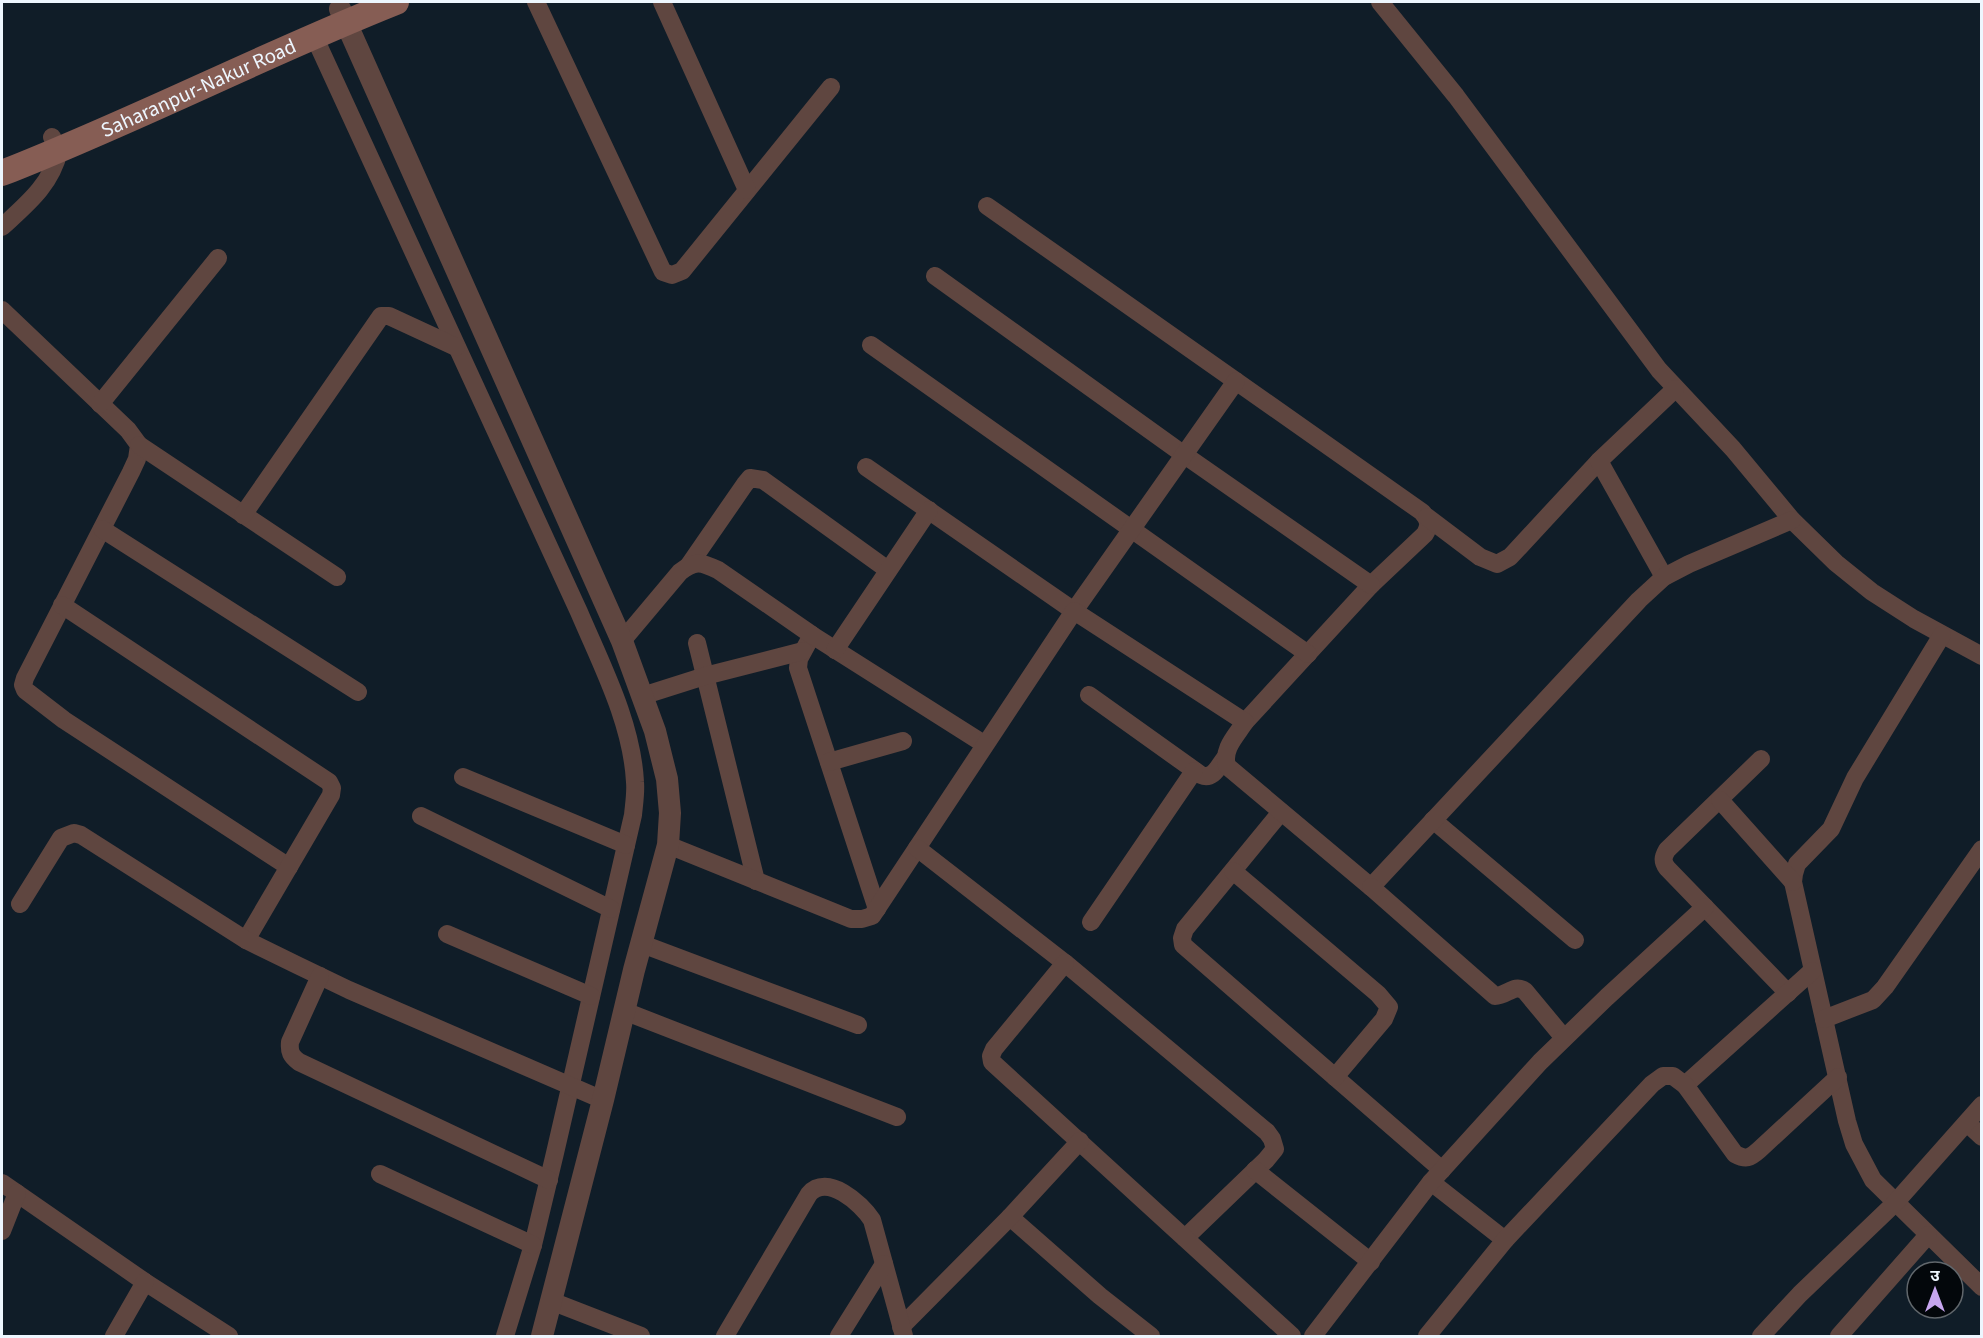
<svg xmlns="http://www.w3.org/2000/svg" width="1983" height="1338" viewBox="0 0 1983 1338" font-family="'Source Sans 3','Noto Sans Devanagari',sans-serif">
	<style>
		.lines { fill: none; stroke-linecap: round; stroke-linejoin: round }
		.minor { stroke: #5f4640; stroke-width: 18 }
		.tertiary { stroke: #5f4640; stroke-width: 22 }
		.secondary { stroke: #865d54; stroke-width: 26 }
		.labels { text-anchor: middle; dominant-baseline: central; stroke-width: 4.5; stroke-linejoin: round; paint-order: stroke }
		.street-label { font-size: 21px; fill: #edf6fe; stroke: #03070b }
	</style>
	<rect width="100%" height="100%" fill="#101d28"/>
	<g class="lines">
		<!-- minor -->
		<g class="minor">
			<polyline points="536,2 663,272 672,275 682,271 831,87"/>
			<polyline points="662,2 747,190"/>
			<polyline points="1380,2 1456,96 1659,370 1733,449 1792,520 1836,563 1872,592 1914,619 1982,656"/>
			<path d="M314,36L579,612C602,666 632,723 635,782C636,793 634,804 633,815L555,1153L533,1245L505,1336"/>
			<path d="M987,206L1422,512C1429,520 1430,525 1425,534L1371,585L1245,722"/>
			<path d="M2,227C27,204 51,185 59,151L52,137"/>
			<polyline points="935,276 1183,454 1371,585"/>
			<polyline points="2,310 128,430 139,445 137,459 131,472 25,678 23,685 25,690 64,720 289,867"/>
			<polyline points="871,345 1308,654"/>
			<polyline points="100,404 218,258"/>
			<polyline points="139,445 337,577"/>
			<polyline points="866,467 1074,611 1236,381"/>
			<polyline points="243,515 381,316 389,316 456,347"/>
			<polyline points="1427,517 1480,557 1497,564 1510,557 1599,461"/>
			<polyline points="102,529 358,692"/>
			<polyline points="689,565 745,484 750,478 763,480 888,570"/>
			<polyline points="1664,577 1599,461 1675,389"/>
			<polyline points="62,605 329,782 332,788 331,795 246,940"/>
			<polyline points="812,635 799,659 798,668 877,909"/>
			<polyline points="1942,635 1855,778 1831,829 1797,864 1794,874 1793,882 1847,1121 1854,1144 1873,1180 1982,1287"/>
			<path d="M622,641L680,572C695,560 701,562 718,570L812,635L984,744"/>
			<polyline points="697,643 756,881"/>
			<polyline points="835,650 929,510"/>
			<path d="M1089,695L1201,775C1213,780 1218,767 1225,758"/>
			<polyline points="642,696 705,676 803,651"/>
			<path d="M1761,759L1667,850C1663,857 1662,861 1667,868L1788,993"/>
			<polyline points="829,762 903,741"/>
			<polyline points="463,777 626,845"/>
			<polyline points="1720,800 1793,882"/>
			<polyline points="1281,812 1185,929 1182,938 1183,945 1442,1170"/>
			<polyline points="421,816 611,909"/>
			<polyline points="1433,820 1575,940"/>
			<path d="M668,845L851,919H862L872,916L1074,611L1245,722C1236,736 1222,749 1227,766L1371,887L1639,600L1664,577L1689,564L1792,520"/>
			<polyline points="917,848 1065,963 1267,1132 1272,1139 1275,1149 1266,1160 1185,1238"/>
			<polyline points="1233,871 1378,994 1389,1007 1384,1019 1335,1077"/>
			<path d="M1371,887L1495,996C1507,996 1514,983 1525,991L1564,1038"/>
			<polyline points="20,904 61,838 74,833 81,835 246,940 299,966 349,990 603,1100"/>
			<polyline points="1091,922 1194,771"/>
			<polyline points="447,934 591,996"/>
			<polyline points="642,944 858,1025"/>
			<polyline points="1065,963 994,1049 991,1056 992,1062 1292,1336"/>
			<path d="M320,976L290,1042C289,1052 291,1056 299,1062L549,1180"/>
			<polyline points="624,1011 897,1117"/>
			<polyline points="1824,1019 1873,1000 1885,987 1982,849"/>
			<polyline points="1685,1085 1812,971"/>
			<polyline points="1967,1123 1982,1137"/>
			<polyline points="1255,1170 1371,1262"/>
			<polyline points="380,1174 533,1245"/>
			<polyline points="1431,1182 1505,1240"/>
			<polyline points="2,1183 145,1282 229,1336"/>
			<polyline points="1010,1217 1100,1296 1151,1336"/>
			<polyline points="2,1231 17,1193"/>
			<polyline points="551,1301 641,1336"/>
			<polyline points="901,1327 1010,1217 1080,1141"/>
			<polyline points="114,1336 145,1282"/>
			<path d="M725,1336L809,1194C827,1173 861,1203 872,1220L904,1336"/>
			<polyline points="839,1336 884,1264"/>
			<polyline points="1313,1336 1431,1182 1540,1062 1607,997 1705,907"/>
			<path d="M1427,1336L1505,1240L1652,1084L1663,1076H1673L1685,1085L1735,1154C1746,1160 1750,1158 1759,1150L1838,1077"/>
			<polyline points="1761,1336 1800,1294 1895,1203 1982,1105"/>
			<polyline points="1839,1336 1928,1235"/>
		</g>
		<!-- tertiary -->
		<polyline class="tertiary" points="340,9 622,641 655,731 667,779 670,813 668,845 634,970 603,1100 542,1336"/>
		<!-- secondary -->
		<path class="secondary" id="s1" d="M2,173C135,121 263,55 396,2"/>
	</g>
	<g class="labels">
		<!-- street labels -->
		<g class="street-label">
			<text stroke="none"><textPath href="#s1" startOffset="214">Saharanpur-Nakur Road</textPath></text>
		</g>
	</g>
	<!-- border -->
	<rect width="1983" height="1338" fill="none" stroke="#edf6fe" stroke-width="6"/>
	<!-- north arrow -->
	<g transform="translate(1935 1290)"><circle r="28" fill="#03070b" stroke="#61676c" stroke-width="1.5"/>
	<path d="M0-4.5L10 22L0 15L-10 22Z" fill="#c7a6ef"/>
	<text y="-9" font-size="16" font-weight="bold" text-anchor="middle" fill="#edf6fe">उ</text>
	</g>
</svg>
